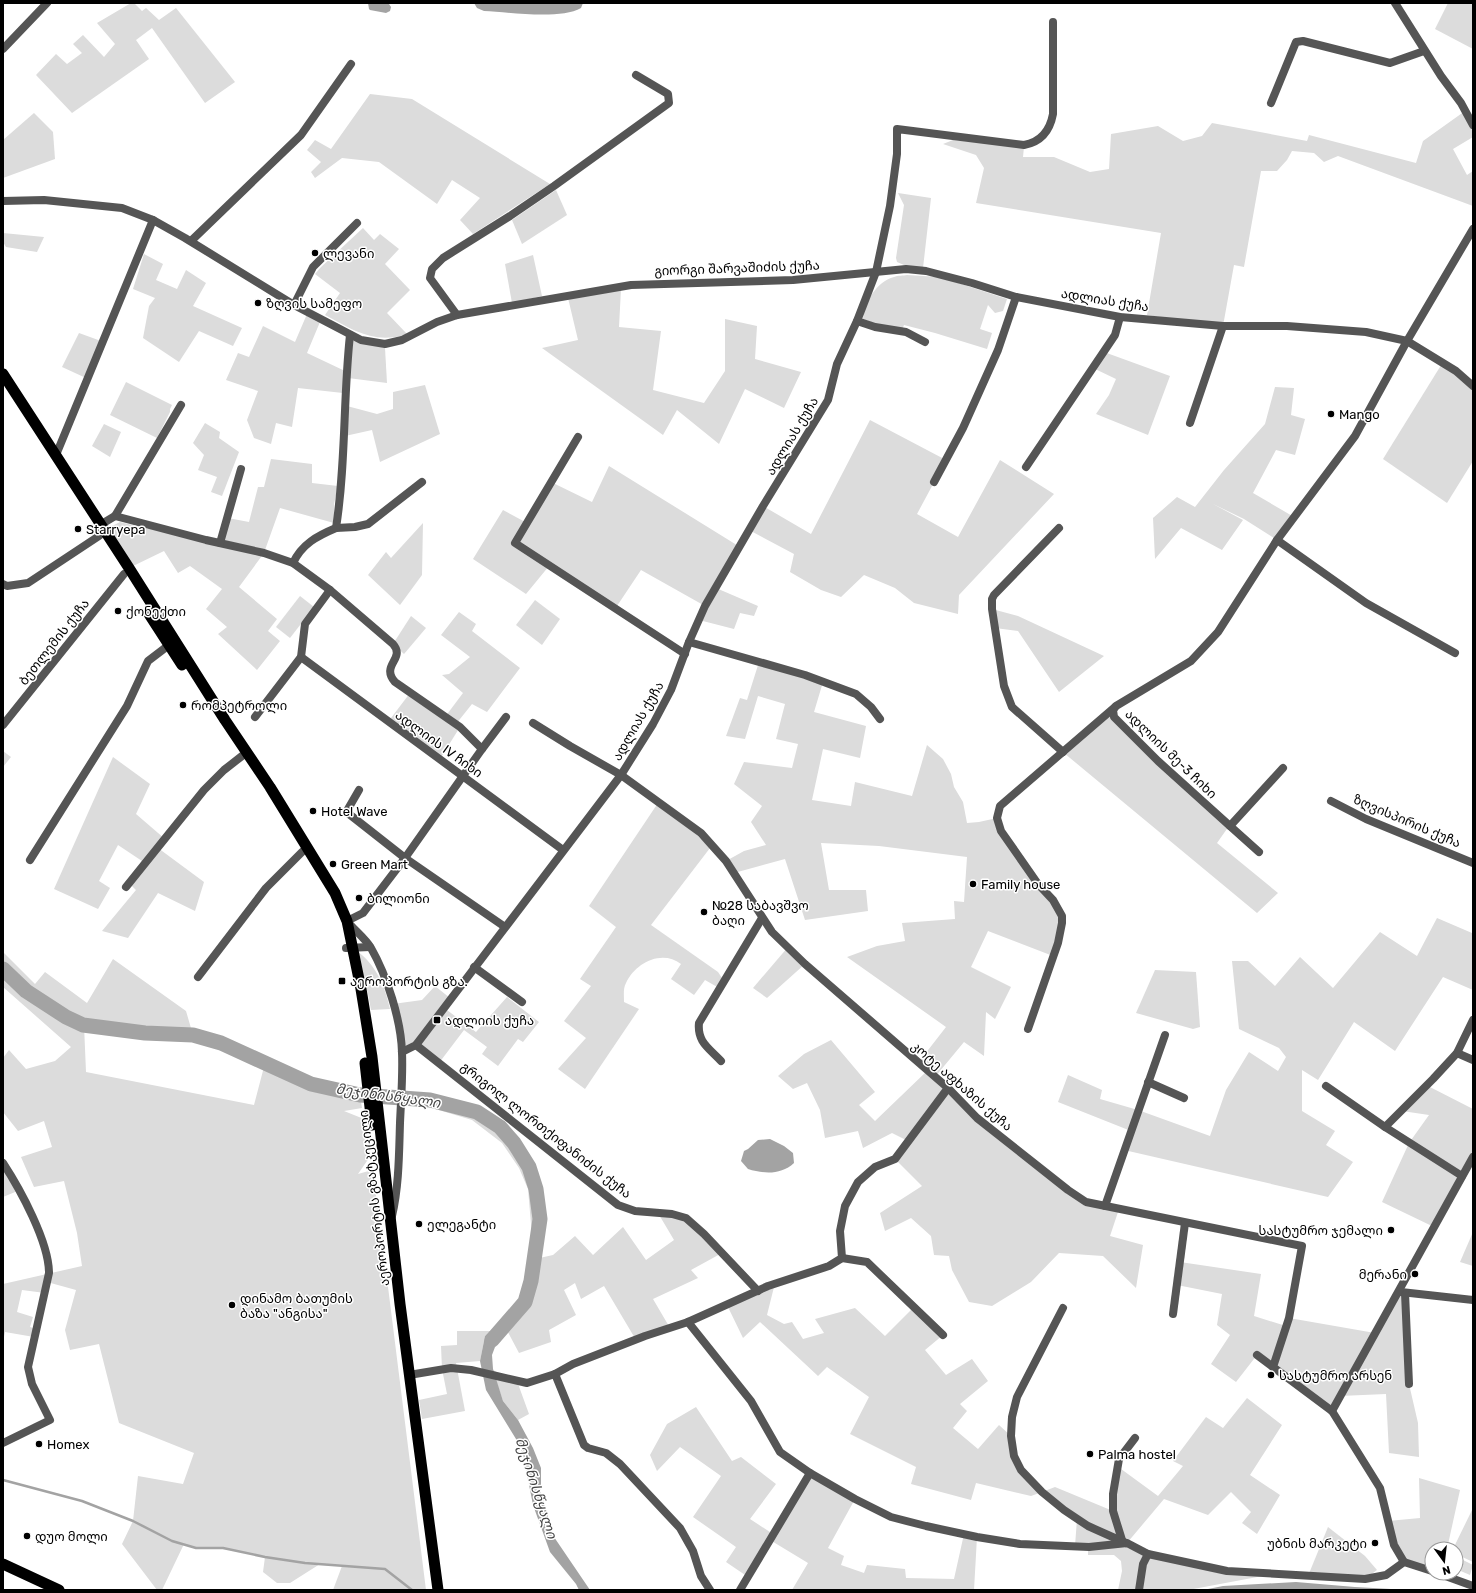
<svg xmlns="http://www.w3.org/2000/svg" width="1476" height="1593" viewBox="0 0 1476 1593" font-family="Rubik,'Noto Sans Georgian',sans-serif">
	<style>
		.green { fill: #dcdcdc }
		.water { fill: #a3a3a3 }
		.lines { fill: none; stroke-linecap: round; stroke-linejoin: round }
		.stream { stroke: #a3a3a3; stroke-width: 2.5 }
		.river { stroke: #a3a3a3; stroke-width: 15 }
		.minor { stroke: #555; stroke-width: 8 }
		.tertiary { stroke: #555; stroke-width: 8 }
		.trunk { stroke: #000; stroke-width: 11 }
		.poi-dot { fill: #000; stroke: #fff; stroke-width: 1.5 }
		.labels { text-anchor: middle; dominant-baseline: central; stroke-width: 3; stroke-linejoin: round; paint-order: stroke }
		.poi-label { font-size: 13px; fill: #000; stroke: #fff; text-anchor: start }
		.street-label { font-size: 13px; fill: #000; stroke: #fff }
		.water-label { font-size: 14px; font-style: italic; fill: #444; stroke: #fff }
	</style>
	<rect width="100%" height="100%" fill="#fff"/>
	<!-- green -->
	<g class="green">
		<polygon points="131,3 134,3 142,11 146,8 159,20 176,8 235,82 205,103 152,28 136,40 149,59 72,113 36,75 56,54 67,64 82,53 73,44 83,35 104,57 115,44 97,23"/>
		<polygon points="1448,3 1473,3 1473,49 1435,29"/>
		<polygon points="370,94 412,99 550,184 473,234 460,220 480,198 452,180 437,204 379,162 342,158 315,178 311,172 321,162 307,150 315,140 331,149"/>
		<polygon points="1465,111 1473,125 1473,137 1453,149 1467,175 1473,171 1473,206 1338,156 1324,162 1314,153 1292,151 1287,160 1277,171 1261,171 1244,267 1234,265 1223,326 1147,315 1161,233 976,203 984,168 976,155 943,144 953,140 1024,147 1023,157 1054,157 1090,172 1109,169 1111,134 1158,126 1183,141 1202,136 1212,123 1307,141 1309,135 1416,163 1423,141"/>
		<polygon points="34,113 53,132 55,159 3,178 3,140"/>
		<polygon points="556,190 567,215 522,244 512,220"/>
		<polygon points="898,193 931,198 923,268 911,268 897,262 896,258 904,205"/>
		<path d="M363,228L374,240L380,234L399,249L385,264L410,290L387,313L407,334C375,345 353,330 325,315L340,293L315,274L321,267Z"/>
		<polygon points="3,233 44,237 37,252 6,247 3,242"/>
		<polygon points="144,254 163,264 156,280 177,289 186,270 206,283 193,306 242,328 233,346 199,331 179,362 143,338 149,306 155,298 133,289"/>
		<polygon points="533,255 542,296 512,303 505,264"/>
		<path d="M907,275L940,277L1007,299L1003,311L995,313L988,305L980,329L992,333L987,349L935,333L904,325L902,330L876,324L863,319C865,302 876,282 894,277C898,275 903,276 907,275Z"/>
		<polygon points="621,289 619,327 661,331 653,390 704,403 725,371 725,319 757,326 755,359 801,372 784,408 745,389 719,444 677,410 663,435 542,348 578,340 568,298"/>
		<polygon points="307,314 320,322 307,353 345,371 343,393 298,388 292,427 276,423 271,444 254,438 247,420 258,391 226,380 238,353 249,357 263,326 295,342"/>
		<polygon points="79,333 101,341 86,378 62,367"/>
		<polygon points="355,339 385,348 387,383 348,378 351,343"/>
		<polygon points="1104,352 1170,376 1148,435 1096,414 1109,395 1116,379 1093,368"/>
		<polygon points="1443,362 1473,388 1473,461 1447,503 1383,459"/>
		<polygon points="126,382 172,405 170,409 170,412 157,438 110,415"/>
		<polygon points="425,385 440,434 380,462 372,430 345,436 347,406 377,414 393,409 393,392"/>
		<polygon points="1275,387 1294,388 1291,415 1305,419 1295,455 1276,450 1253,493 1294,517 1277,540 1244,519 1213,504 1243,520 1222,550 1181,528 1155,559 1153,518 1177,497 1195,507 1224,470 1265,424"/>
		<polygon points="870,420 946,460 917,514 958,537 1000,460 1054,494 959,595 958,614 914,603 895,588 864,575 841,597 821,590 790,572 794,554 749,530 763,506 811,534"/>
		<polygon points="205,423 220,432 219,438 239,452 222,496 211,492 217,477 198,470 204,455 193,443"/>
		<polygon points="104,424 121,432 110,457 92,446"/>
		<polygon points="271,459 312,464 312,483 338,486 334,504 334,523 280,508 265,550 223,540 228,518 249,522 258,487 264,487"/>
		<polygon points="609,466 740,547 716,588 758,606 754,616 740,613 734,629 699,620 705,606 641,570 615,609 549,566 526,594 473,559 503,510 527,523 551,482 592,502"/>
		<polygon points="120,522 148,529 151,526 264,553 239,587 277,619 268,631 280,641 257,670 218,634 227,627 206,609 222,589 190,566 178,573 164,551 131,567 108,528"/>
		<polygon points="423,523 422,575 400,605 368,575 386,552 391,558"/>
		<polygon points="300,596 314,607 290,638 276,627"/>
		<polygon points="535,600 560,619 542,645 516,625"/>
		<polygon points="992,609 1018,616 1104,656 1059,692 1018,631 995,628"/>
		<polygon points="459,612 476,624 472,631 520,668 487,712 472,704 456,724 460,727 440,759 388,722 410,693 445,717 463,693 442,675 449,674 470,657 441,635"/>
		<polygon points="411,616 426,628 404,654 393,644"/>
		<polygon points="759,662 823,682 814,712 866,726 860,758 823,749 812,800 851,806 855,782 912,796 927,745 943,759 951,774 954,787 963,802 967,823 979,822 997,818 1001,831 1062,916 1053,956 988,931 971,967 1011,987 995,1019 986,1012 984,1056 964,1042 935,1077 977,1118 1086,1202 1119,1209 1110,1236 1143,1245 1136,1288 1103,1256 1059,1253 1031,1282 992,1306 969,1302 952,1270 949,1256 934,1255 931,1236 911,1218 885,1231 880,1213 922,1186 895,1159 908,1141 892,1133 863,1148 858,1131 825,1138 820,1110 807,1083 793,1089 778,1076 804,1054 831,1040 875,1092 859,1105 875,1121 927,1071 918,1063 946,1027 847,957 877,946 905,941 902,923 955,919 954,901 964,902 967,857 879,846 821,843 829,890 866,890 868,911 805,920 785,859 734,873 726,861 744,851 766,845 751,822 762,806 734,784 744,762 792,768 798,744 776,739 785,704 758,696 745,739 726,736 740,698 747,700"/>
		<polygon points="1117,707 1115,718 1229,826 1217,843 1278,893 1257,913 1064,753"/>
		<polygon points="3,751 11,757 3,767"/>
		<polygon points="113,757 150,784 136,814 165,839 158,848 204,882 195,911 158,893 128,938 102,931 136,890 129,883 145,863 118,845 99,881 110,888 98,909 54,889"/>
		<path d="M658,803L691,829L710,848L651,925L718,972L724,981L719,988L705,980L694,995L671,979L681,964C662,949 635,963 626,983C623,988 624,996 624,1002L639,1009L585,1089L558,1069L586,1038L564,1021L591,986L580,979L616,927L589,906Z"/>
		<polygon points="1437,918 1472,933 1473,931 1473,990 1443,977 1395,1051 1354,1022 1318,1080 1302,1070 1302,1111 1335,1131 1326,1145 1353,1162 1328,1197 1124,1150 1131,1131 1058,1102 1068,1075 1102,1090 1100,1099 1138,1110 1210,1136 1226,1090 1249,1052 1278,1071 1286,1057 1279,1048 1239,1029 1232,961 1248,961 1275,986 1300,957 1333,988 1380,932 1417,956"/>
		<polygon points="788,947 805,964 767,998 753,988"/>
		<path d="M357,951C376,965 385,986 390,1009L371,1010L368,994Z"/>
		<polygon points="3,952 35,984 45,972 87,1003 113,959 186,1011 193,1035 145,1033 84,1025 86,1072 254,1105 265,1063 311,1084 360,1095 362,1108 344,1111 364,1119 369,1158 358,1174 372,1170 379,1215 426,1590 333,1590 342,1566 320,1564 290,1583 277,1583 263,1572 265,1557 223,1548 196,1548 184,1544 162,1590 157,1590 122,1544 133,1521 138,1476 183,1484 194,1453 119,1423 99,1344 70,1350 65,1330 76,1290 47,1282 45,1293 22,1290 17,1312 33,1317 30,1327 36,1329 34,1337 5,1332 3,1342 3,1284 82,1266 77,1233 64,1181 34,1187 21,1157 52,1147 44,1121 18,1131 3,1112 3,1058 9,1050 26,1069 55,1061 71,1047 3,987"/>
		<polygon points="1155,970 1196,972 1200,1027 1193,1029 1136,1013"/>
		<polygon points="435,986 450,998 443,1007 476,1032 507,997 539,1022 523,1042 518,1039 498,1066 482,1054 487,1047 464,1030 439,1063 416,1045 402,1052 393,1004 422,1000"/>
		<polygon points="1426,1085 1473,1109 1473,1157 1434,1227 1382,1202 1409,1143 1429,1115 1402,1111"/>
		<path d="M410,1098C427,1099 443,1103 461,1108C466,1109 473,1110 478,1113C516,1133 541,1177 540,1219C539,1232 536,1246 535,1259L553,1255L575,1236L593,1255L623,1227L646,1260L674,1240L658,1213L686,1218L722,1253L691,1270L698,1278L653,1299L670,1328L636,1340L604,1286L581,1299L575,1283L564,1290L576,1315L549,1330L551,1342L519,1353L502,1321L525,1302L531,1281L534,1259L528,1189L519,1168L502,1143L472,1120L422,1105Z"/>
		<polygon points="3,1163 20,1190 3,1197"/>
		<polygon points="1473,1232 1473,1266 1460,1262"/>
		<polygon points="1180,1262 1261,1274 1254,1316 1286,1326 1289,1318 1375,1333 1398,1291 1405,1293 1409,1384 1418,1423 1419,1457 1389,1453 1386,1394 1340,1396 1332,1411 1257,1355 1236,1382 1211,1364 1230,1335 1217,1325 1222,1294 1177,1285"/>
		<polygon points="775,1283 767,1315 784,1324 792,1322 803,1339 824,1333 815,1319 855,1308 885,1336 914,1307 943,1335 925,1350 946,1375 972,1359 988,1381 960,1404 967,1411 953,1428 978,1449 999,1425 1011,1436 1014,1456 1042,1492 1055,1487 1113,1511 1117,1466 1158,1496 1183,1466 1173,1461 1206,1417 1223,1428 1247,1398 1282,1425 1250,1475 1280,1495 1257,1534 1242,1523 1251,1512 1231,1492 1208,1515 1164,1499 1127,1543 1148,1554 1227,1571 1274,1574 1188,1590 1118,1590 1122,1571 1121,1561 1114,1555 1088,1555 1088,1547 1075,1546 1077,1519 1042,1492 1031,1496 976,1483 971,1500 911,1484 916,1467 850,1434 869,1397 827,1367 818,1376 760,1322 743,1338 727,1305"/>
		<polygon points="457,1331 491,1331 485,1336 480,1361 456,1363 465,1411 422,1419 419,1400 447,1394 442,1369 441,1346 457,1345"/>
		<polygon points="492,1369 505,1378 517,1381 529,1414 518,1420 503,1401"/>
		<polygon points="696,1407 732,1461 741,1457 776,1484 750,1519 773,1534 810,1473 855,1499 828,1548 844,1556 841,1565 864,1573 867,1565 905,1569 906,1578 954,1579 964,1534 977,1537 974,1590 792,1590 808,1563 770,1540 748,1577 726,1562 736,1547 693,1517 721,1476 680,1447 657,1471 650,1455 667,1424"/>
		<polygon points="1419,1478 1460,1490 1447,1549 1432,1549 1432,1571 1404,1562 1388,1521 1420,1518"/>
		<polygon points="1473,1508 1473,1562 1456,1554 1456,1549 1453,1549"/>
		<polygon points="1328,1527 1365,1556 1377,1570 1365,1579 1308,1576"/>
		<polygon points="1461,1559 1473,1565 1470,1575 1456,1569"/>
	</g>
	<!-- water -->
	<g class="water">
		<polygon points="368,3 387,3 389,4 391,7 390,11 386,13 370,10 369,9"/>
		<path d="M474,3H583L581,8C560,20 509,12 484,11L477,8Z"/>
		<path d="M770,1139L784,1146L793,1153L794,1163C781,1175 764,1174 748,1169L741,1161L744,1151L748,1149L758,1140Z"/>
		<polygon points="502,1321 507,1330 498,1339 492,1355 493,1369 503,1401 518,1420 533,1448 541,1468 541,1493 554,1537 590,1590 579,1590 576,1584 550,1552 533,1505 523,1454 516,1439 486,1390 480,1361 485,1336"/>
		<polygon points="1296,1582 1355,1587 1409,1590 1203,1590 1223,1586"/>
	</g>
	<g class="lines">
		<!-- stream -->
		<polyline class="stream" points="3,1480 82,1501 133,1521 172,1541 196,1548 223,1548 265,1557 305,1563 385,1569 412,1590"/>
		<!-- river -->
		<polyline class="river" points="3,969 26,991 66,1017 83,1025 145,1033 193,1035 221,1043 311,1084 360,1095 430,1100 477,1112 500,1127 514,1143 529,1167 536,1189 540,1219 531,1281 525,1302 492,1340"/>
		<!-- minor -->
		<g class="minor">
			<polyline points="1395,3 1441,76 1461,103 1473,125"/>
			<polyline points="3,49 47,3"/>
			<polyline points="1271,103 1296,42 1303,41 1390,63 1424,51"/>
			<polyline points="3,201 44,200 122,208 153,220 185,238 294,305 361,340 385,344 402,340 437,322 457,315 631,285 793,280 906,269 926,271 972,283 1016,297 1120,317 1223,326 1287,326 1366,332 1407,341 1456,371 1473,386"/>
			<polyline points="191,241 301,135 351,64"/>
			<polyline points="294,305 313,267 357,223"/>
			<polyline points="457,315 430,278 432,269 443,258 510,216 554,186 669,103 668,94 636,75"/>
			<polyline points="857,321 875,327 906,332 925,342"/>
			<polyline points="1190,423 1223,326"/>
			<polyline points="578,437 515,543 685,654"/>
			<polyline points="56,455 153,220"/>
			<polyline points="1026,467 1115,335 1120,317"/>
			<polyline points="934,482 963,428 998,350 1016,297"/>
			<path d="M115,516L206,540L264,553L293,563L330,590L393,644C406,659 380,665 395,682L460,727L482,749L405,858L363,913L347,921C354,930 365,938 371,948C387,976 401,1020 402,1052C403,1076 401,1099 400,1123C399,1154 399,1186 392,1216"/>
			<polyline points="100,525 115,516 181,405"/>
			<polyline points="336,528 355,527 368,524 422,482"/>
			<polyline points="1059,528 994,595 992,599 992,609 1004,686 1012,707 1063,752"/>
			<polyline points="1277,540 1366,603 1455,653"/>
			<polyline points="220,543 241,469"/>
			<path d="M293,563C302,544 317,536 336,528C346,464 343,399 350,335"/>
			<polyline points="3,584 7,586 28,583 99,536"/>
			<polyline points="689,642 805,675 856,694 871,707 880,719"/>
			<polyline points="301,657 563,850"/>
			<polyline points="255,717 301,657 305,624 330,590"/>
			<polyline points="533,723 570,746 621,775 701,833 726,861 772,932 805,964 948,1088 977,1118 1068,1190 1086,1202 1302,1246 1289,1318 1273,1367 1332,1411 1380,1488 1394,1545 1404,1562"/>
			<polyline points="482,749 506,717"/>
			<polyline points="1283,768 1230,826 1158,761 1114,717 1113,710 1116,706 1191,661 1218,632 1277,540 1355,436 1407,341 1473,229"/>
			<polyline points="359,790 348,809 349,814 405,858 505,927"/>
			<polyline points="1331,801 1366,819 1473,863"/>
			<polyline points="1230,826 1259,852"/>
			<polyline points="30,860 127,706 148,661 169,645"/>
			<polyline points="126,887 204,790 224,770 242,756"/>
			<polyline points="346,948 370,947"/>
			<polyline points="474,967 522,1002"/>
			<polyline points="198,977 266,888 302,852"/>
			<polyline points="1028,1029 1058,943 1062,923 1062,916 1053,900 1038,884 1001,831 997,818 1000,806 1115,707"/>
			<polyline points="416,1045 618,1205 635,1211 672,1214 686,1218 704,1234 758,1291"/>
			<path d="M402,1052L416,1045L621,775L653,724L671,690L689,642L705,606L763,506L828,400L837,364L857,321L876,272L890,206L897,154V129L1024,145C1041,142 1050,130 1053,114V22"/>
			<polyline points="1457,1053 1473,1060"/>
			<path d="M721,1061C709,1048 697,1042 699,1023L762,918"/>
			<polyline points="1148,1082 1184,1098"/>
			<polyline points="1326,1086 1385,1127 1462,1176"/>
			<polyline points="1385,1127 1433,1079 1457,1053 1473,1020"/>
			<path d="M3,1163C20,1189 49,1242 49,1273L28,1367L32,1384L50,1420L3,1443"/>
			<polyline points="1105,1206 1165,1035"/>
			<polyline points="842,1258 867,1262 943,1335"/>
			<polyline points="1401,1292 1473,1300"/>
			<polyline points="1405,1293 1409,1384"/>
			<polyline points="1063,1308 1017,1397 1012,1417 1011,1436 1014,1456 1021,1470 1042,1492 1064,1510 1088,1526 1126,1543"/>
			<polyline points="1173,1314 1185,1223"/>
			<polyline points="688,1322 751,1401 780,1452 810,1473 855,1499 891,1517 926,1526 977,1537 1020,1544 1089,1547 1127,1543 1148,1554 1227,1571 1365,1579 1386,1575 1404,1562 1432,1571"/>
			<polyline points="1257,1355 1273,1367"/>
			<polyline points="555,1374 584,1445 588,1448 606,1453 620,1464 680,1528 693,1551 701,1576 710,1590"/>
			<polyline points="409,1375 451,1368 471,1370 527,1383 555,1374 573,1364 645,1336 688,1322 768,1286 829,1266 842,1258 840,1231 845,1206 858,1182 875,1167 895,1159 948,1088"/>
			<polyline points="1332,1411 1473,1157"/>
			<polyline points="1122,1540 1113,1511 1113,1494 1119,1459 1135,1438"/>
			<polyline points="1437,1573 1473,1586"/>
			<polyline points="740,1590 810,1473"/>
			<polyline points="1139,1590 1143,1564 1148,1554"/>
		</g>
		<!-- tertiary -->
		<polyline class="tertiary" points="3,725 124,574"/>
		<!-- trunk -->
		<g class="trunk">
			<polyline points="3,374 129,568 225,720 270,787 335,893 347,921 361,989 372,1057 400,1304 438,1590"/>
			<polyline points="149,614 182,665"/>
			<polyline points="365,1063 372,1125"/>
			<polyline points="3,1564 59,1590"/>
		</g>
	</g>
	<!-- markers -->
	<g class="poi-dot">
		<circle cx="315" cy="253" r="4"/>
		<circle cx="258" cy="303" r="4"/>
		<circle cx="1331" cy="414" r="4"/>
		<circle cx="78" cy="529" r="4"/>
		<circle cx="118" cy="611" r="4"/>
		<circle cx="183" cy="705" r="4"/>
		<circle cx="313" cy="811" r="4"/>
		<circle cx="333" cy="864" r="4"/>
		<circle cx="973" cy="884" r="4"/>
		<circle cx="359" cy="898" r="4"/>
		<circle cx="704" cy="912" r="4"/>
		<rect x="338" y="977" width="8" height="8" rx="2"/>
		<rect x="433" y="1016" width="8" height="8" rx="2"/>
		<circle cx="419" cy="1224" r="4"/>
		<circle cx="1391" cy="1230" r="4"/>
		<circle cx="1415" cy="1274" r="4"/>
		<circle cx="232" cy="1305" r="4"/>
		<circle cx="1271" cy="1375" r="4"/>
		<circle cx="39" cy="1444" r="4"/>
		<circle cx="1090" cy="1454" r="4"/>
		<circle cx="27" cy="1536" r="4"/>
		<circle cx="1375" cy="1543" r="4"/>
	</g>
	<g class="labels">
		<!-- poi labels -->
		<g class="poi-label">
			<text x="323" y="253">ლევანი</text>
			<text x="266" y="303">ზღვის სამეფო</text>
			<text x="1339" y="414">Mango</text>
			<text x="86" y="529">Starryepa</text>
			<text x="126" y="611">ქონექთი</text>
			<text x="191" y="705">რომპეტროლი</text>
			<text x="321" y="811">Hotel Wave</text>
			<text x="341" y="864">Green Mart</text>
			<text x="981" y="884">Family house</text>
			<text x="367" y="898">ბილიონი</text>
			<text x="712" y="905">№28 საბავშვო<tspan x="712" dy="15">ბაღი</tspan></text>
			<text x="350" y="981">აეროპორტის გზა.</text>
			<text x="445" y="1020">ადლიის ქუჩა</text>
			<text x="427" y="1224">ელეგანტი</text>
			<text x="1383" y="1230" text-anchor="end">სასტუმრო ჯემალი</text>
			<text x="1407" y="1274" text-anchor="end">მერანი</text>
			<text x="240" y="1298">დინამო ბათუმის<tspan x="240" dy="15">ბაზა "ანგისა"</tspan></text>
			<text x="1279" y="1375">სასტუმრო არსენ</text>
			<text x="47" y="1444">Homex</text>
			<text x="1098" y="1454">Palma hostel</text>
			<text x="35" y="1536">დუო მოლი</text>
			<text x="1367" y="1543" text-anchor="end">უბნის მარკეტი</text>
		</g>
		<!-- street labels -->
		<g class="street-label">
			<text transform="translate(737 268) rotate(-2)">გიორგი შარვაშიძის ქუჩა</text>
			<text transform="translate(1105 300) rotate(9)">ადლიას ქუჩა</text>
			<text transform="translate(792 436) rotate(-59)">ადლიას ქუჩა</text>
			<text transform="translate(54 642) rotate(-52)">ბეთლემის ქუჩა</text>
			<text transform="translate(638 721) rotate(-60)">ადლიას ქუჩა</text>
			<text transform="translate(439 744) rotate(36)">ადლიის IV ჩიხი</text>
			<text transform="translate(1171 754) rotate(44)">ადლიის მე-3 ჩიხი</text>
			<text transform="translate(1407 821) rotate(23)">ზღვისპირის ქუჩა</text>
			<text transform="translate(962 1086) rotate(41)">კოტე აფხაზის ქუჩა</text>
			<text transform="translate(546 1130) rotate(38)">გრიგოლ ლორთქიფანიძის ქუჩა</text>
			<text transform="translate(374 1198) rotate(-97)">აეროპორტის გზატკეცილი</text>
		</g>
		<!-- water labels -->
		<g class="water-label">
			<text transform="translate(388 1096) rotate(8)">მეჯინისწყალი</text>
			<text transform="translate(536 1488) rotate(72)">მეჯინისწყალი</text>
		</g>
	</g>
	<!-- border -->
	<rect width="1476" height="1593" fill="none" stroke="#000000" stroke-width="8"/>
	<!-- north arrow -->
	<g transform="translate(1444 1561) rotate(165)"><circle r="19" fill="#ffffff" stroke="#999999"/>
	<path d="M0-3L7 15L0 10L-7 15Z" fill="#000000"/>
	<text y="-6" font-size="11" font-weight="bold" text-anchor="middle" fill="#000000">N</text>
	</g>
</svg>
